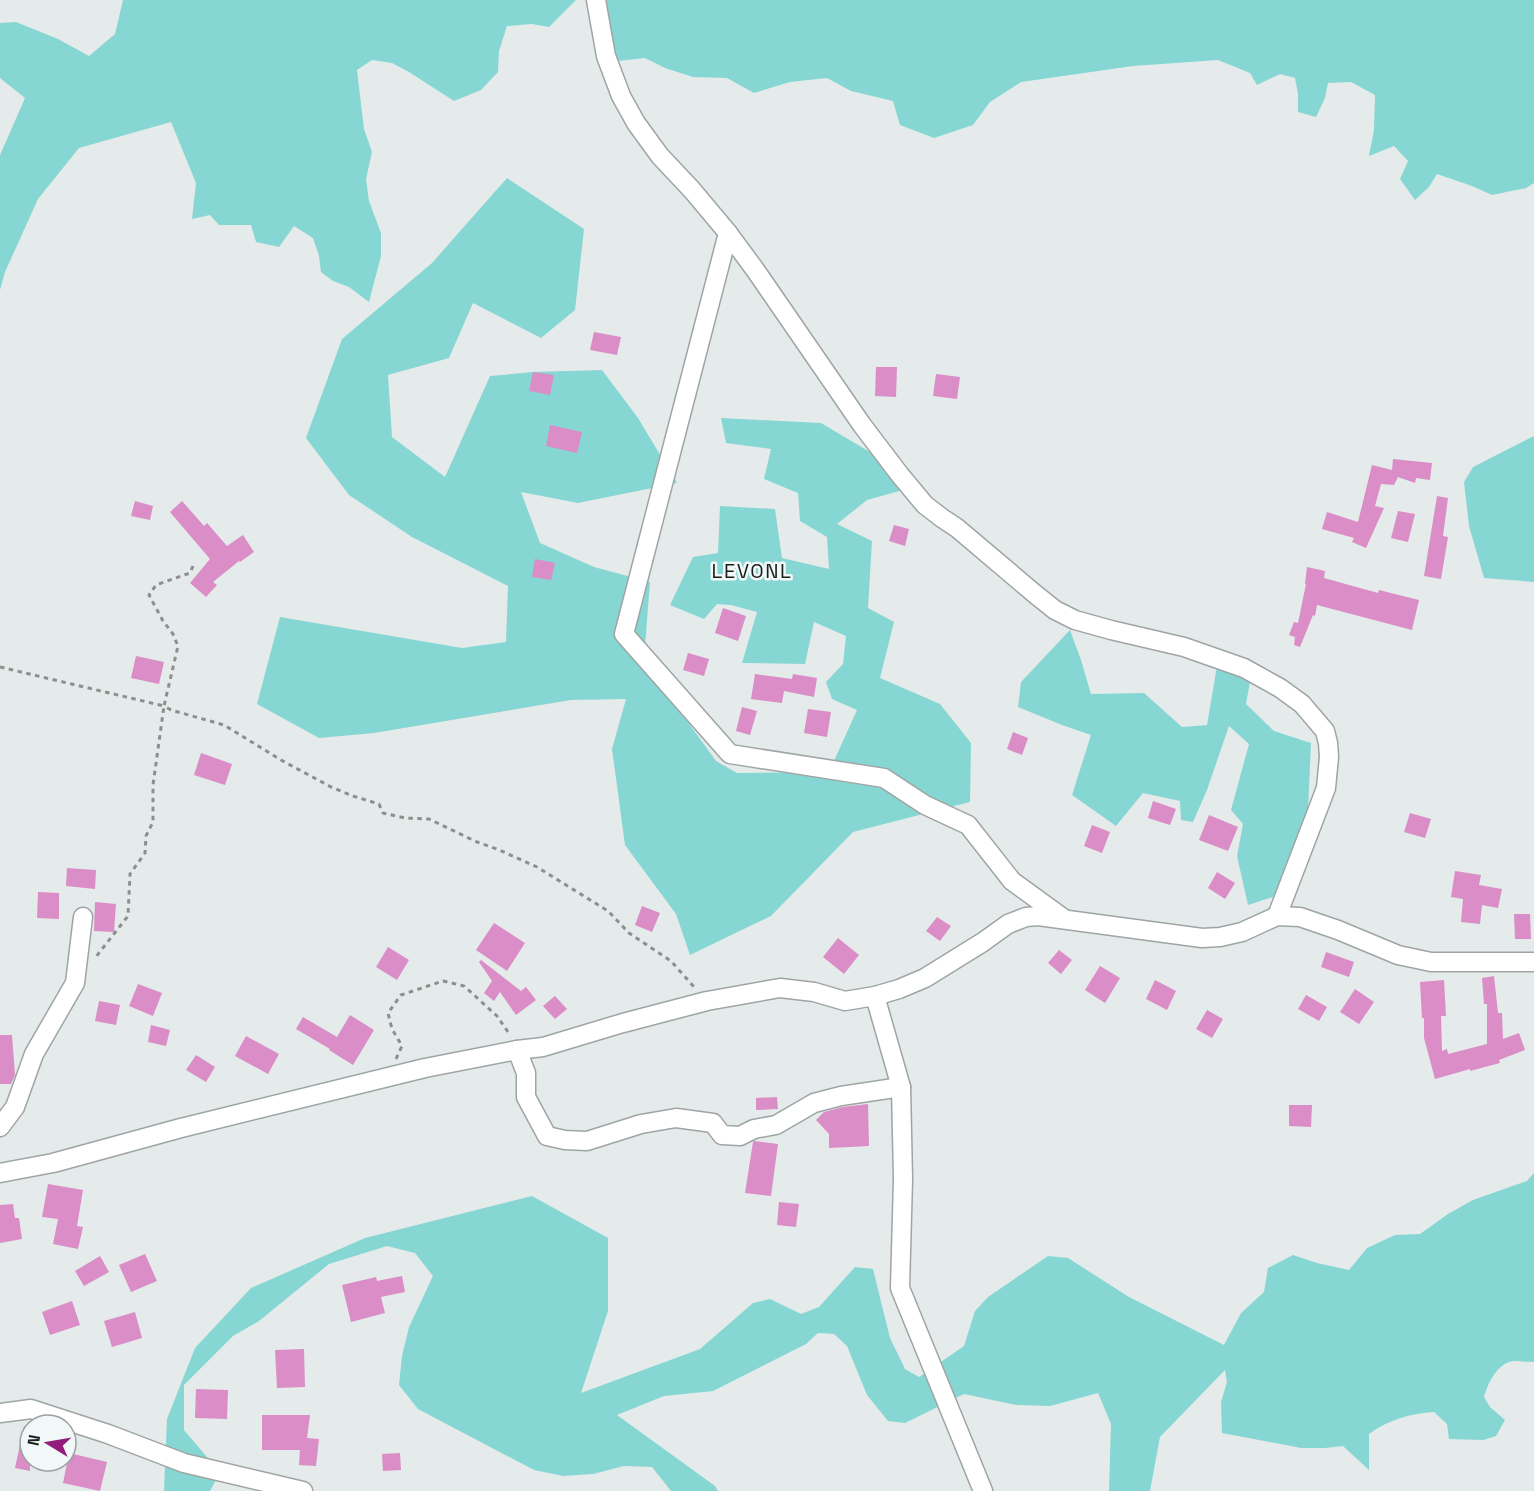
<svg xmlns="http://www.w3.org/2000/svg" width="1534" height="1491" viewBox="0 0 1534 1491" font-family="'Space Grotesk',sans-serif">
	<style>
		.green { fill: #86d7d3 }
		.building { fill: #da8dc6 }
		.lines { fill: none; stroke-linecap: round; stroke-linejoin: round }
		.minor-casing { stroke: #9ea5a4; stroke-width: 21 }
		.path { stroke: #8b908f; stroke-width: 3; stroke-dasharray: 4.5 4.5; stroke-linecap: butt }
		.minor { stroke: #fff; stroke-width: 18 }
		.labels { text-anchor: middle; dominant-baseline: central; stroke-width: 5; stroke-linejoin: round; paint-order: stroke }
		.quarter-label { font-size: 20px; letter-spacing: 1.5px; fill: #1a1d1c; stroke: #f1f8f8 }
	</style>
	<rect width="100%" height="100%" fill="#e4ebea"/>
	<!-- green -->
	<g class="green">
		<polygon points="123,0 576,0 549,27 532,24 507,26 499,51 498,72 481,90 454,101 409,72 392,63 372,60 357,70 364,129 372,152 366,179 369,201 381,233 381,256 369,302 349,287 333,281 321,272 319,256 313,238 294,226 279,247 256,242 251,225 219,225 210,215 192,219 196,183 171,122 79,148 38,199 5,272 0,290 0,155 25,98 0,78 0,23 16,22 58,39 89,56 115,34"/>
		<polygon points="604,0 1534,0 1534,183 1526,188 1492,195 1472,186 1437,174 1429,187 1415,200 1400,179 1408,161 1394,146 1369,156 1374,130 1375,95 1351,82 1328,83 1325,98 1316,117 1298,112 1298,94 1295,78 1280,74 1257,85 1250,73 1218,60 1133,66 1021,82 990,102 973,125 934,138 900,125 893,101 851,91 827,78 790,82 754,93 727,78 693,77 665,68 645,58 609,62"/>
		<polygon points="507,178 584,229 575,310 541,338 473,303 449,358 388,375 392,437 445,477 490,376 533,372 602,370 638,418 677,483 578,503 521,492 540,543 594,567 650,582 645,646 674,703 716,761 737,773 829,772 857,710 832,699 826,682 843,664 846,636 814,622 805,664 742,663 757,612 731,605 717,604 704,619 670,605 693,557 718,553 720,506 775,509 782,558 829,569 827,537 800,521 798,493 764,479 771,449 726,443 721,418 821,423 870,452 903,490 867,500 837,524 872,541 868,608 894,622 880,678 940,704 971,743 970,802 853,832 771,916 690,955 676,914 625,845 612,749 626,699 571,700 374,733 319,738 257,704 280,617 462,648 506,642 508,586 412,537 349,495 306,438 342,339 432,263"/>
		<polygon points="1534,436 1534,582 1484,578 1469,526 1464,482 1473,467"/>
		<polygon points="1070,630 1081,660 1091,694 1144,693 1182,727 1207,725 1217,666 1251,676 1246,704 1274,731 1311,743 1308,811 1298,889 1248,905 1237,856 1243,824 1231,810 1249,744 1229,726 1207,790 1193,822 1181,820 1180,801 1143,793 1116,826 1072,795 1091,735 1062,725 1018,707 1021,682"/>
		<path d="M1534,1173V1362C1528,1362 1520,1361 1514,1361C1497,1363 1488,1383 1484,1397L1490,1407L1505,1420L1496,1436L1483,1440L1449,1439L1447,1424L1434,1412C1411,1413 1388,1420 1369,1434V1470L1343,1446L1325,1448H1301L1222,1433L1221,1402L1227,1382L1225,1370L1160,1437L1150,1491H1109L1111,1424L1098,1393L1050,1406L1016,1405L964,1394L905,1423L888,1421L867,1395L847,1346L834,1334L818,1333L806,1344L713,1391L664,1396L617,1415L715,1486L718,1491H671L652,1467L624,1466L593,1474L563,1476L534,1470L418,1409L399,1385L402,1356L409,1327L433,1276L415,1253L387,1246L329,1264L259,1321L233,1336L184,1385V1430L212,1463L217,1478L210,1491H164L167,1419L195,1348L251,1288L365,1238L532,1196L608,1238V1311L581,1393L700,1349L753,1303L770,1299L801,1314L819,1307L855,1267L873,1269L890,1338L905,1369L919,1377L964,1346L975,1311L988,1297L1048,1256L1068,1258L1129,1297L1224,1345L1241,1313L1264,1292L1268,1268L1293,1255L1317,1263L1349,1270L1367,1248L1395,1235L1420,1234L1448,1214L1473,1200L1527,1181Z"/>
	</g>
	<!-- building -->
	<g class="building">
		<polygon points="594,332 621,337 617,355 590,350"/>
		<polygon points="876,367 897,367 896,397 875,396"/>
		<polygon points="533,372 554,375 550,395 529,391"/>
		<polygon points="936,374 960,377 957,399 933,396"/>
		<polygon points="550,425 582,432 577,453 546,446"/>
		<polygon points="1393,459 1432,463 1430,480 1416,478 1415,483 1398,477 1394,485 1381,484 1375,506 1384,508 1366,548 1352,542 1354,538 1322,529 1327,512 1358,522 1372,465 1392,470"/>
		<polygon points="1437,496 1448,498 1443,536 1448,537 1441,579 1424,576"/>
		<polygon points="135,501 153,506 150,520 131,516"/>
		<polygon points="182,501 204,526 207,523 227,546 243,535 254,552 240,562 239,561 213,582 217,585 206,597 190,583 210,559 170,512"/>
		<polygon points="1398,511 1415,514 1408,542 1391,538"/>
		<polygon points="894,525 909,529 905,546 889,541"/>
		<polygon points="535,559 555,563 551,580 532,577"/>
		<polygon points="1307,567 1325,571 1324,578 1378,593 1379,590 1419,600 1412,630 1317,605 1315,616 1313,615 1300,647 1294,645 1295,637 1289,635 1294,622 1298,623 1306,584 1305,584"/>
		<polygon points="723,608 746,616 738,641 715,633"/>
		<polygon points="688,653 709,659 704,676 683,670"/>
		<polygon points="136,656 164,662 159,684 131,678"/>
		<polygon points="755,674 792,679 793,674 817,678 814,697 784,691 782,703 751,699"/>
		<polygon points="742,707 757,711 750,735 736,731"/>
		<polygon points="808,709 831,712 827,737 804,733"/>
		<polygon points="1013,732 1028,738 1022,755 1007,749"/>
		<polygon points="201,753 232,764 225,785 194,775"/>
		<polygon points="1153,801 1176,809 1170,825 1148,818"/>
		<polygon points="1410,813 1431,819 1425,838 1404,832"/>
		<polygon points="1209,815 1238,827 1228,851 1199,840"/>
		<polygon points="1092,825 1110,832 1102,853 1084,846"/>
		<polygon points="67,868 96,870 95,889 66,886"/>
		<polygon points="1455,871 1481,875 1479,885 1502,889 1498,908 1482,905 1480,924 1461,922 1463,899 1451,897"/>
		<polygon points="1217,872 1235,883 1225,899 1208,888"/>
		<polygon points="38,892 59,893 59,919 37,918"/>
		<polygon points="95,902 116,904 114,932 94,931"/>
		<polygon points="642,906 660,913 652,932 635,925"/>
		<polygon points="1514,914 1530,914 1531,939 1515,939"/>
		<polygon points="937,917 951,926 940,941 926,931"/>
		<polygon points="494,923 525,943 507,971 476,950"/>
		<polygon points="838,938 859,955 844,974 823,957"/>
		<polygon points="388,947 409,960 397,980 376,967"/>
		<polygon points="1059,950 1072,960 1061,974 1048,963"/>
		<polygon points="1326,952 1354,962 1349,977 1321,967"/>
		<polygon points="481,960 521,991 526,987 536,1000 516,1015 500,992 494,1001 484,993 492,981 479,962"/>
		<polygon points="1100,966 1120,978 1105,1003 1085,990"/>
		<polygon points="1494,976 1498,1013 1502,1013 1503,1039 1519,1033 1525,1050 1499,1060 1500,1063 1470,1071 1470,1069 1435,1079 1424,1038 1424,1018 1422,1018 1420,982 1444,980 1446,1016 1441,1016 1442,1051 1447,1049 1448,1054 1487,1044 1487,1004 1484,1004 1482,978"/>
		<polygon points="1155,980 1176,991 1167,1010 1146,999"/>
		<polygon points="138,984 162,993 153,1016 129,1006"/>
		<polygon points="1355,989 1374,1002 1359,1024 1340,1012"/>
		<polygon points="1306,995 1327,1007 1319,1021 1298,1009"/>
		<polygon points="555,996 567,1009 555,1019 543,1006"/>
		<polygon points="99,1001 120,1005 116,1025 95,1021"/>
		<polygon points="1207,1010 1223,1019 1212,1038 1196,1029"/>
		<polygon points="350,1015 374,1030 353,1065 329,1050 330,1049 296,1029 303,1017 337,1037"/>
		<polygon points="151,1025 170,1030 166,1046 148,1042"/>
		<polygon points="0,1035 12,1035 15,1075 11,1084 0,1084"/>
		<polygon points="246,1036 279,1054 268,1074 235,1056"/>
		<polygon points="196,1055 215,1067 206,1082 186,1070"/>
		<polygon points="777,1097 778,1109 756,1110 756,1098"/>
		<polygon points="868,1104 869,1146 829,1148 829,1134 816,1120 824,1112 843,1107"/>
		<polygon points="1289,1105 1312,1105 1311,1127 1289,1126"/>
		<polygon points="754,1141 778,1144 771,1196 745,1193 753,1142"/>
		<polygon points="48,1184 83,1190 77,1226 83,1227 78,1249 53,1244 58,1219 42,1217"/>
		<polygon points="779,1202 799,1204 796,1227 777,1225"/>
		<polygon points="13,1204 15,1218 19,1218 22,1239 0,1243 0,1205"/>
		<polygon points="145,1254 157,1281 131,1292 119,1265"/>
		<polygon points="100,1256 109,1272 84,1286 75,1271"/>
		<polygon points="402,1276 405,1292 381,1297 385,1313 351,1322 342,1285 376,1277 377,1281"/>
		<polygon points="72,1301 80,1325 50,1335 42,1312"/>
		<polygon points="135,1312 142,1338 112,1347 104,1321"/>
		<polygon points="304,1349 305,1387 277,1388 275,1350"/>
		<polygon points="196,1389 228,1390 227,1419 195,1418"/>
		<polygon points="262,1415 310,1415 307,1438 319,1439 316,1466 299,1465 300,1450 262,1450"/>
		<polygon points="24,1426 30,1427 30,1471 15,1468"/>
		<polygon points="69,1453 107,1462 100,1491 63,1483"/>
		<polygon points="400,1453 401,1470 383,1471 382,1454"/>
	</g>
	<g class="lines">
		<defs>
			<g id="minor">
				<polyline points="596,0 606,56 621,96 636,123 660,156 692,190 728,233 756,271 862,425 900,475 925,505 942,518 957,528 1035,594 1055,610 1075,620 1111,630 1184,647 1244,668 1280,688 1302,704 1325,731 1328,743 1329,757 1326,788 1277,916"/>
				<polyline points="728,233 624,634 730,754 884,778 925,805 968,825 1012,881 1063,918"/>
				<polyline points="875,996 901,1087 903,1179 900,1288 983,1491"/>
				<polyline points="517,1050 526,1073 526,1097 547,1136 565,1140 587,1141 641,1124 676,1118 713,1123 722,1135 740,1136 754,1129 776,1125 814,1103 841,1096 901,1087"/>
				<polyline points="0,1127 15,1107 34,1054 75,983 83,917"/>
				<polyline points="0,1173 53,1163 181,1128 425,1068 517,1050 543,1047 623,1023 707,1001 780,988 814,992 845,1001 875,996 899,989 925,978 983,942 1008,924 1026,917 1038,916 1202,938 1220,937 1242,932 1277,916 1300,917 1338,930 1398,955 1431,962 1534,962"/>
				<polyline points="0,1413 31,1409 108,1434 184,1463 303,1491"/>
			</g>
		</defs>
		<!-- minor casing -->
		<use href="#minor" class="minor-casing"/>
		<!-- path -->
		<g class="path">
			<polyline points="193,566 190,573 156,585 149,595 163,621 173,634 178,646 164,706 171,710 224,725 281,760 331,787 353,796 379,804 383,813 405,818 429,819 477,842 497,849 537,867 608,911 629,933 671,961 695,988"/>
			<polyline points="0,667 164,706 153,785 153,822 146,836 145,853 130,874 128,916 95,958"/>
			<polyline points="396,1059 402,1046 392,1029 388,1013 401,995 443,981 464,986 497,1016 510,1035"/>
		</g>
		<!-- minor -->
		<use href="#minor" class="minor"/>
	</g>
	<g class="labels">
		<!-- quarter labels -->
		<g class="quarter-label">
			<text x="752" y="571">LEVONL</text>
		</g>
	</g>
	<!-- north arrow -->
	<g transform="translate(48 1443) rotate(281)"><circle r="28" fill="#f1f8f8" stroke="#9ba0a0" stroke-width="1.5"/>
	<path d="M0-4.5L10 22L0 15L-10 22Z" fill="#921d7c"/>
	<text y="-9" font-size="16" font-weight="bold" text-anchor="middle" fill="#1a1d1c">N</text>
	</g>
</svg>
